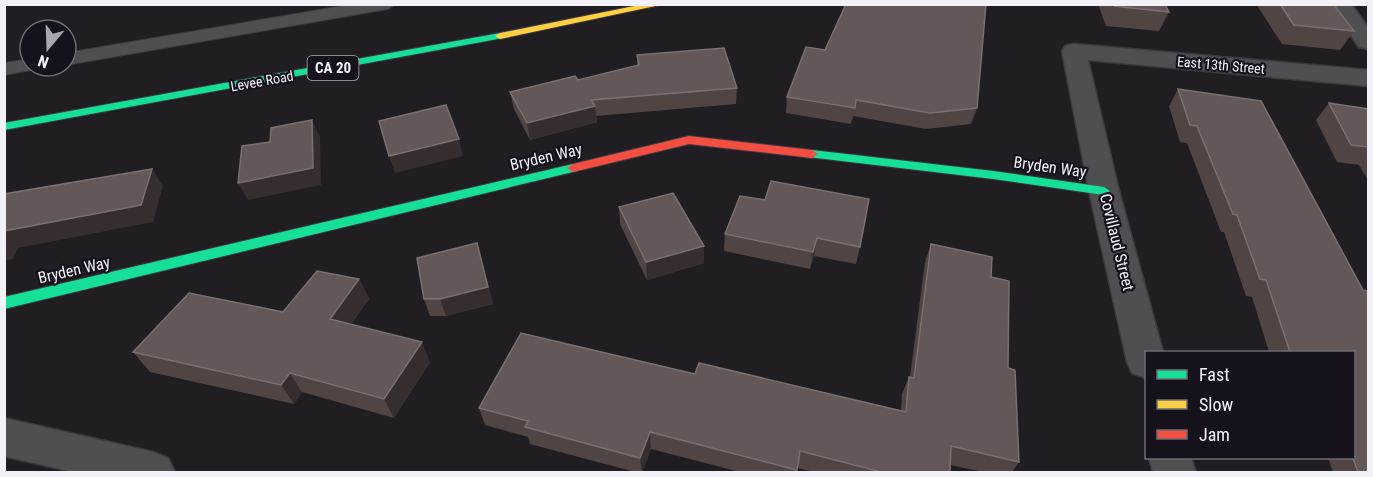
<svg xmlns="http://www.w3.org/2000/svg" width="1373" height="477" viewBox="0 0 1373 477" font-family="'Roboto Condensed',sans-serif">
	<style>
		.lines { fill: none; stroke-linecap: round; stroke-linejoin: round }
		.lane-casing { stroke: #3c3a3f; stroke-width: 2 }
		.street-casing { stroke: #3c3a3f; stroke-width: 3 }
		.fast-casing { stroke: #3c3a3f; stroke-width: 2 }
		.slow-casing { stroke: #3c3a3f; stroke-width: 2 }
		.jam-casing { stroke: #3c3a3f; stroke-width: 2 }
		.lane { fill: #4f4e51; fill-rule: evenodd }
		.street { fill: #4f4e51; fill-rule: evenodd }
		.fast { fill: #16e098; fill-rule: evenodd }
		.slow { fill: #ffcf43; fill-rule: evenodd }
		.jam { fill: #f24e42; fill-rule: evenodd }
		.wall { fill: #514544 }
		.shaded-wall { fill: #362d2e }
		.building { fill: #635757; stroke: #797070; stroke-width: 1.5 }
		.labels { text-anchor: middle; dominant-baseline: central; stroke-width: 4.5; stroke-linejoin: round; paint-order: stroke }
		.far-street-label { font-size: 14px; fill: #f3f1f8; stroke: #15121c }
		.shield { fill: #15121c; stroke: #b0aeb6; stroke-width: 1.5 }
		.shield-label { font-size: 15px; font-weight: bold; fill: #f3f1f8 }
		.street-label { font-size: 16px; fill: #f3f1f8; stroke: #15121c }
	</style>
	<rect width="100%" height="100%" fill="#201d23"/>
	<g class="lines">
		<defs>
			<g id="lane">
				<polygon points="354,4 396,4 388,9 66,65 66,53"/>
				<polygon points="30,59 30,66 39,66 37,69 4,75 4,63"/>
			</g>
			<g id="street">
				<polygon points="1328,4 1351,4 1368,27 1368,49 1359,47"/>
				<polygon points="1074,44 1368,70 1368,86 1088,60 1119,191 1163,352 1146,352 1146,378 1132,373 1127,362 1089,191 1062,51 1065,46"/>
				<polygon points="4,418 153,452 168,458 175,472 73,472 4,456"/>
				<polygon points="1149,458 1191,458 1196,472 1153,472"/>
			</g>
			<g id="fast">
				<polygon points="500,33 503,34 503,38 4,130 4,123"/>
				<polygon points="812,150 993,171 1104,187 1110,191 1104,195 993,179 808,157 806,154"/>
				<polygon points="573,164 577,165 579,168 577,171 4,309 4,297"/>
			</g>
			<polygon id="slow" points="644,4 665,4 500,39 495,36 500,33"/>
			<polygon id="jam" points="689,136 812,150 818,154 812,158 689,144 573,172 567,168 573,164"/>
		</defs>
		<!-- lane casing -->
		<use href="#lane" class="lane-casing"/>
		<!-- street casing -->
		<use href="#street" class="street-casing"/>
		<!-- fast casing -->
		<use href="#fast" class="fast-casing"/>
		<!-- slow casing -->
		<use href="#slow" class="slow-casing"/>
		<!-- jam casing -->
		<use href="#jam" class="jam-casing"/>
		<!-- lane -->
		<use href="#lane" class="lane"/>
		<!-- street -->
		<use href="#street" class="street"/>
		<!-- fast -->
		<use href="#fast" class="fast"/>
		<!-- slow -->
		<use href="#slow" class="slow"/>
		<!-- jam -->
		<use href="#jam" class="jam"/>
	</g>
	<!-- wall -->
	<g class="wall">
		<polygon points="1098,4 1165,4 1169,12 1159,31 1106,26"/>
		<polygon points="1256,4 1333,4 1354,31 1340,50 1282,44"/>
		<polygon points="637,55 737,88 736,104 596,116 597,122 530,140 514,109 510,92 578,80 637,66"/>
		<polygon points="1178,89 1261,101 1363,290 1368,291 1368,472 1333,472 1328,458 1353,458 1353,352 1269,352 1252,297 1246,296 1224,232 1221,232 1187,143 1180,142 1169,106"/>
		<polygon points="787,97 977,108 971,124 926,129 853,116 851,124 786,113"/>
		<polygon points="1329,103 1368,109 1368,180 1359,165 1337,162 1316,120"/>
		<polygon points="740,196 860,247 856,264 814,256 810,269 724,251 725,234"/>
		<polygon points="619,207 704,263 647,280 620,224"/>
		<polygon points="931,244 991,277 1008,368 1019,462 1012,472 983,472 950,465 950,472 814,472 797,468 796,472 740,472 651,449 642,472 635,472 530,444 528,437 485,425 479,408 695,374 901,410 902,394 909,377 910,377 925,262"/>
		<polygon points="482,261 493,304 446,316 430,316 424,299"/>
		<polygon points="359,279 369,299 351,324 430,362 394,418 302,392 294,404 150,372 133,352 283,312"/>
	</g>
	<!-- shaded-wall -->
	<g class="shaded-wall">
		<polygon points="595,106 597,122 530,140 527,123"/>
		<polygon points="312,120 320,137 321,185 248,200 238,183"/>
		<polygon points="459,139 463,156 395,173 389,156"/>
		<polygon points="152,169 163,186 153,222 18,248 13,259 4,261 4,231"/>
		<polygon points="817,238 814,256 810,269 813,252"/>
		<polygon points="477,243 493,304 446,316 440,299"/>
		<polygon points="704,246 704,263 647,280 646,262"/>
		<polygon points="359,279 369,299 341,338 330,319"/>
		<polygon points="422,342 430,362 394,418 384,399"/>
		<polygon points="290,373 302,392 294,404 281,385"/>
		<polygon points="650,432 651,449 642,472 640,458"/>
	</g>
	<!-- building -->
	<g class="building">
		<polygon points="846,4 986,4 977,108 930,113 856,100 855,108 787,97 806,47 825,50"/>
		<polygon points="1113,4 1165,4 1169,12 1114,6"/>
		<polygon points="1280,4 1333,4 1354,31 1294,25"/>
		<polygon points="724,48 737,88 591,100 595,106 527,123 510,92 575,76 578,80 639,65 637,55"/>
		<polygon points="1178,89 1261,101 1363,290 1368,291 1368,472 1358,472 1353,458 1353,352 1290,352 1266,280 1260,279 1237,215 1233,214 1197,126 1190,125"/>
		<polygon points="1329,103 1368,109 1368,147 1351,145"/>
		<polygon points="446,105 459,139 389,156 379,121"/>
		<polygon points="312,120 313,168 238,183 242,146 270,142 271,128"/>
		<polygon points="152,169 141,205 4,231 4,194"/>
		<polygon points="771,181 869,199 860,247 817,238 813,252 725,234 740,196 765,200"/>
		<polygon points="673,193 704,246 646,262 619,207"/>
		<polygon points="477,243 488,287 440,299 424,299 417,258"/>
		<polygon points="931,244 992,257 991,277 1009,281 1008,368 1015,370 1019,462 951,446 950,472 878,472 878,471 800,451 797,470 650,432 640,458 525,427 528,421 479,408 521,333 695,374 699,363 906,412 909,377 914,378"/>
		<polygon points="317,271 359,279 330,319 422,342 384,399 290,373 281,385 133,352 189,293 283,312"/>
	</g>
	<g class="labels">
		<!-- far-street labels -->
		<g class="far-street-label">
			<text transform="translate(1221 65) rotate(5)">East 13th Street</text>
			<text transform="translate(262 81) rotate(-10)">Levee Road</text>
		</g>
		<!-- shield labels -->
		<rect class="shield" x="307.5" y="56" width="51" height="24" rx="4.5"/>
		<g class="shield-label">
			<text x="333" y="68">CA 20</text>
		</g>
		<!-- street labels -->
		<g class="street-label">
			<text transform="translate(546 157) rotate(-13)">Bryden Way</text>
			<text transform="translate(1050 167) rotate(8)">Bryden Way</text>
			<text transform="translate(1117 242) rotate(76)">Covillaud Street</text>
			<text transform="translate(74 270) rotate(-13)">Bryden Way</text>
		</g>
	</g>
	<!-- border -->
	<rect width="1373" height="477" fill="none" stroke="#f3f1f8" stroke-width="12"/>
	<!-- legend -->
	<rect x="1145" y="351" width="210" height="108" fill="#15121c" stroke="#6e6b74" stroke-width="1.5"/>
	<rect x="1157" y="370" width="30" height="9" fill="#16e098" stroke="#6e6b74" stroke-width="1.5"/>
	<text x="1199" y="381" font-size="18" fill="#f3f1f8">Fast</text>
	<rect x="1157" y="400" width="30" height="9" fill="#ffcf43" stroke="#6e6b74" stroke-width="1.5"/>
	<text x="1199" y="411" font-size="18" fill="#f3f1f8">Slow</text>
	<rect x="1157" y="430" width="30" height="9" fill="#f24e42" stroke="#6e6b74" stroke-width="1.5"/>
	<text x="1199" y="441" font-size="18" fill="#f3f1f8">Jam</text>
	<!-- north arrow -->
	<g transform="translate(48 48) rotate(199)"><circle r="28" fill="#15121c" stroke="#6e6b74" stroke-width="1.5"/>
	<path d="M0-4.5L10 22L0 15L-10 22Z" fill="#a9a7ad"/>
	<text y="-9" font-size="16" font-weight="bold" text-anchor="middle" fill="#f3f1f8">N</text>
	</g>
</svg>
